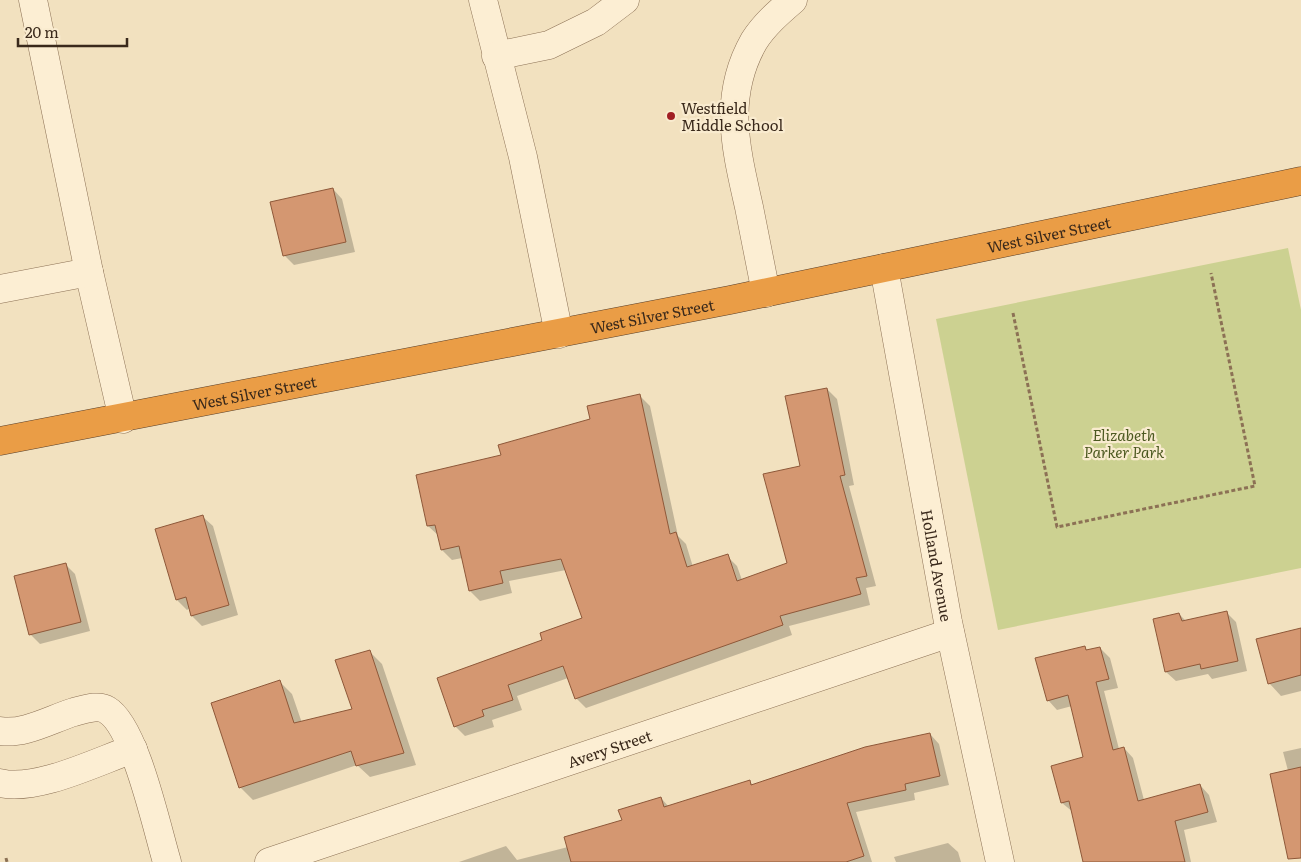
<svg xmlns="http://www.w3.org/2000/svg" width="1301" height="862" viewBox="0 0 1301 862" font-family="Literata,serif">
	<style>
		.green { fill: #ccd191 }
		.shadow { fill: #0003 }
		.building { fill: #d49771; stroke: #8e5839 }
		.lines { fill: none; stroke-linecap: round; stroke-linejoin: round }
		.minor-casing { stroke: #8c7155; stroke-width: 29 }
		.highway-casing { stroke: #593f2a; stroke-width: 29 }
		.path { stroke: #8c7155; stroke-width: 3; stroke-dasharray: 4 2.5; stroke-linecap: butt }
		.minor { stroke: #fceed3; stroke-width: 28 }
		.highway { stroke: #ea9d46; stroke-width: 28 }
		.poi-dot { fill: #a11f24; stroke: #f9ebcf; stroke-width: 2 }
		.labels { text-anchor: middle; dominant-baseline: central; stroke-width: 4.5; stroke-linejoin: round; paint-order: stroke }
		.poi-label { font-size: 15px; fill: #3a291b; stroke: #f9ebcf; text-anchor: start }
		.street-label { font-size: 15px; fill: #3a291b; stroke: #f9ebcf }
		.park-label { font-size: 15px; font-style: italic; fill: #4c5920; stroke: #f9ebcf }
	</style>
	<rect width="100%" height="100%" fill="#f2e1bf"/>
	<!-- green -->
	<polygon class="green" points="1288,248 1301,310 1301,568 998,630 936,319"/>
	<!-- shadow -->
	<g class="shadow">
		<polygon points="333,189 342,199 355,252 294,265 284,255"/>
		<polygon points="827,389 837,399 854,485 849,486 876,586 866,588 870,605 789,626 792,635 586,708 576,698 568,678 517,696 522,710 492,720 494,727 465,736 455,726 544,641 584,619 566,570 509,581 512,593 480,601 470,591 462,558 452,560 442,550 439,536 428,526 502,456 591,420 640,396 650,406 678,536 686,544 693,567 727,556 737,566 742,580 789,564 801,467"/>
		<polygon points="203,517 213,526 238,615 202,626 192,616 190,608 187,610 177,600 157,530"/>
		<polygon points="65,564 75,574 90,631 40,644 30,634"/>
		<polygon points="1226,612 1236,622 1247,671 1212,679 1208,674 1176,681 1166,672 1179,614 1186,621"/>
		<polygon points="1301,629 1301,691 1281,696 1269,683"/>
		<polygon points="1084,647 1088,651 1100,648 1110,658 1118,688 1104,691 1119,749 1124,748 1133,758 1144,800 1200,785 1209,795 1217,822 1184,830 1191,862 1084,862 1073,812 1062,803 1085,758 1072,706 1057,710 1048,700"/>
		<polygon points="370,652 382,664 416,765 370,777 357,765 253,800 240,787 280,682 292,694 302,723 353,710"/>
		<polygon points="930,734 939,744 949,785 914,793 915,800 856,812 872,862 459,862 506,846 517,860 568,847 623,821 661,798 669,807 750,782 753,785"/>
		<polygon points="1301,748 1301,819 1283,752"/>
		<polygon points="948,843 958,852 961,862 896,862 894,857"/>
	</g>
	<!-- building -->
	<g class="building">
		<polygon points="333,188 346,242 283,256 270,202"/>
		<polygon points="827,388 845,475 840,476 867,576 856,578 861,594 780,616 783,625 575,699 563,666 508,685 513,700 482,710 484,716 454,727 437,678 542,640 540,633 582,618 561,559 500,571 503,583 469,591 459,546 441,550 435,525 427,526 416,475 501,455 498,445 590,419 587,406 640,394 670,534 676,532 687,567 728,554 737,581 787,563 763,474 800,466 785,396"/>
		<polygon points="203,515 229,605 191,616 186,597 176,600 155,529"/>
		<polygon points="66,563 81,622 29,635 14,576"/>
		<polygon points="1227,611 1238,661 1201,669 1200,664 1165,672 1153,619 1179,613 1182,621"/>
		<polygon points="1301,628 1301,675 1268,684 1256,639"/>
		<polygon points="1085,646 1086,650 1100,647 1109,679 1096,682 1113,750 1124,747 1138,801 1200,784 1208,812 1175,821 1185,862 1083,862 1069,801 1061,803 1051,766 1083,757 1068,695 1047,701 1035,658"/>
		<polygon points="370,650 404,753 356,766 351,751 239,788 211,703 280,680 294,723 352,709 335,660"/>
		<polygon points="930,733 940,776 905,784 906,790 847,803 864,856 846,862 571,862 564,837 622,820 618,810 661,797 664,807 750,780 751,785 865,747"/>
		<polygon points="1301,767 1301,858 1288,859 1270,774"/>
	</g>
	<g class="lines">
		<defs>
			<g id="minor">
				<polyline points="33,0 89,272 123,419"/>
				<polyline points="483,0 523,157 559,334"/>
				<polyline points="496,56 549,45 596,22 625,0"/>
				<path id="s1" d="M884,268L948,622L1000,862"/>
				<polyline points="0,289 89,272"/>
				<path d="M766,293C760,264 755,236 749,207C736,149 722,97 754,41C764,25 779,12 793,0"/>
				<path d="M0,731C24,735 51,719 74,712C83,710 98,704 107,710C135,726 157,829 167,862"/>
				<path d="M0,783C37,792 98,761 133,749"/>
				<path id="s2" d="M269,862L950,633"/>
			</g>
			<g id="highway">
				<path id="s3" d="M0,441L730,300L1301,181"/>
			</g>
		</defs>
		<!-- minor casing -->
		<use href="#minor" class="minor-casing"/>
		<!-- highway casing -->
		<use href="#highway" class="highway-casing"/>
		<!-- path -->
		<g class="path">
			<polyline points="1013,313 1057,527 1255,486 1211,273"/>
			<polyline points="6,858 7,862"/>
		</g>
		<!-- minor -->
		<use href="#minor" class="minor"/>
		<!-- highway -->
		<use href="#highway" class="highway"/>
	</g>
	<!-- markers -->
	<circle class="poi-dot" cx="671" cy="116" r="5"/>
	<g class="labels">
		<!-- poi labels -->
		<g class="poi-label">
			<text x="681" y="107">Westfield<tspan x="681" dy="17">Middle School</tspan></text>
		</g>
		<!-- street labels -->
		<g class="street-label">
			<text stroke="none"><textPath href="#s3" startOffset="1069">West Silver Street</textPath></text>
			<text stroke="none"><textPath href="#s3" startOffset="664">West Silver Street</textPath></text>
			<text stroke="none"><textPath href="#s3" startOffset="259">West Silver Street</textPath></text>
			<text stroke="none"><textPath href="#s1" startOffset="302">Holland Avenue</textPath></text>
			<text stroke="none"><textPath href="#s2" startOffset="359">Avery Street</textPath></text>
		</g>
		<!-- park labels -->
		<g class="park-label">
			<text x="1124" y="434">Elizabeth<tspan x="1124" dy="17">Parker Park</tspan></text>
		</g>
	</g>
	<!-- scale -->
	<path d="M18 38v8h109v-8" fill="none" stroke="#3a291b" stroke-width="2.5"/>
	<text x="25" y="38" font-size="15" fill="#3a291b" stroke="#f9ebcf" stroke-width="4" paint-order="stroke">20 m</text>
</svg>
